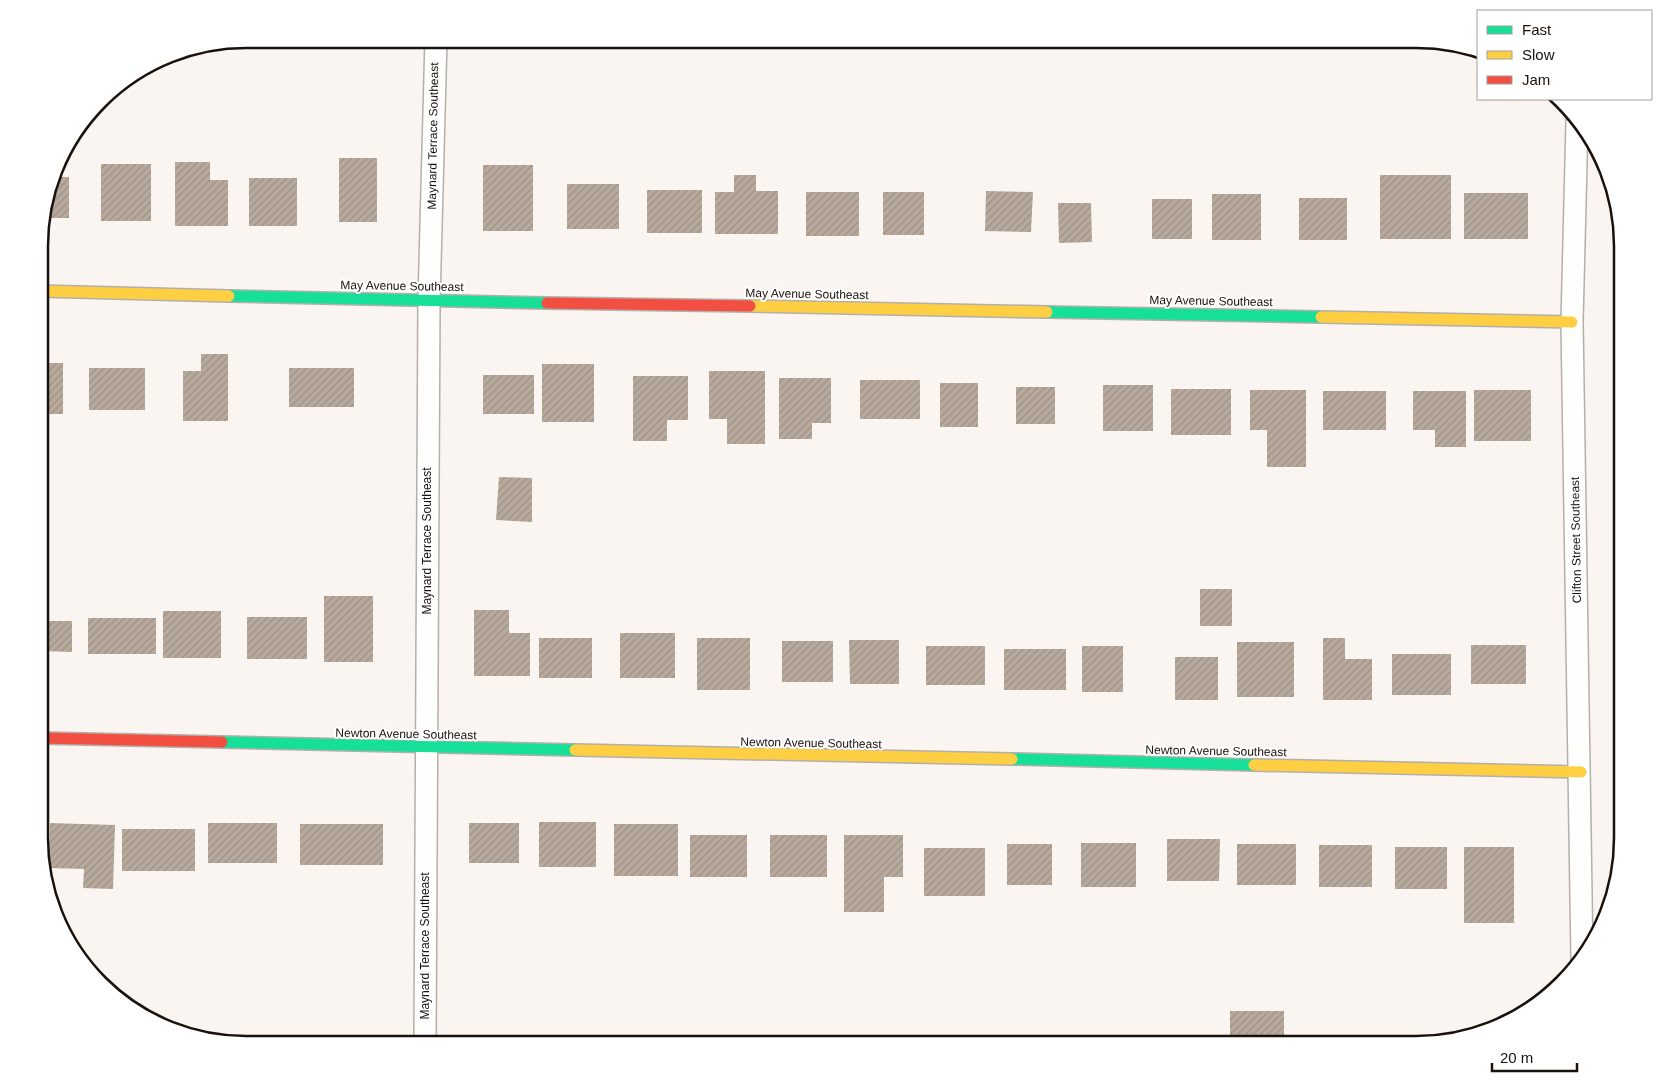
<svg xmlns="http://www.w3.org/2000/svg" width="1662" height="1083" viewBox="0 0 1662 1083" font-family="Helvetica,sans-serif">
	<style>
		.building { fill: url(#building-hatch) }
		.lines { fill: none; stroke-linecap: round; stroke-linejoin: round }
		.street-casing { stroke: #b5afaa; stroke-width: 24 }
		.fast-casing { stroke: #b5afaa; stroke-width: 14 }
		.slow-casing { stroke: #b5afaa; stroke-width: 14 }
		.jam-casing { stroke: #b5afaa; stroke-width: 14 }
		.street { stroke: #fefefd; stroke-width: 21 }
		.fast { stroke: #16e098; stroke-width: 11 }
		.slow { stroke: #ffcf43; stroke-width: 11 }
		.jam { stroke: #f24e42; stroke-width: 11 }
		.labels { text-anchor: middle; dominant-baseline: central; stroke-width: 4; stroke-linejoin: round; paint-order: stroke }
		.street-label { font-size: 12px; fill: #19110b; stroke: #fff }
		.rim { fill: none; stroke: #19110b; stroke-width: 2.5 }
	</style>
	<defs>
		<pattern id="building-hatch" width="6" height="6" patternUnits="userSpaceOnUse" patternTransform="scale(1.25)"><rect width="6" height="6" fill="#b7a99c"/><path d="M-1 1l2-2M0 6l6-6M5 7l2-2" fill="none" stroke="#9d9085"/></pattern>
	</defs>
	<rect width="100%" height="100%" fill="#faf5f1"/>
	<!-- building -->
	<g class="building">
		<rect x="339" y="158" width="38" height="64"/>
		<polygon points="175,162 210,162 210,180 228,180 228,226 175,226"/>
		<rect x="101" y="164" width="50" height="57"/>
		<rect x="483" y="165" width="50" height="66"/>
		<polygon points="734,175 756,175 756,191 778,191 778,234 715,234 715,192 734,192"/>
		<rect x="1380" y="175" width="71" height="64"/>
		<polygon points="53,177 69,177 69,218 41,218"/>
		<rect x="249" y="178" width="48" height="48"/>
		<rect x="567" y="184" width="52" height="45"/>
		<rect x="647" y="190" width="55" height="43"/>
		<polygon points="986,191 1033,192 1031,232 985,231"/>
		<rect x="806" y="192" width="53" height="44"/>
		<rect x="883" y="192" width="41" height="43"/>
		<rect x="1464" y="193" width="64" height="46"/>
		<rect x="1212" y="194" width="49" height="46"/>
		<rect x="1299" y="198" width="48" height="42"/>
		<rect x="1152" y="199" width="40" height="40"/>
		<polygon points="1058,203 1091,203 1092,242 1059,243"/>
		<polygon points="201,354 228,354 228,421 183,421 183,371 201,371"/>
		<rect x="40" y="363" width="23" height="51"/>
		<rect x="542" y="364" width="52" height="58"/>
		<rect x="89" y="368" width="56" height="42"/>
		<rect x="289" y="368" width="65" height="39"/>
		<polygon points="709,371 765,371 765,444 727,444 727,419 709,419"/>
		<rect x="483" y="375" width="51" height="39"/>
		<polygon points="633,376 688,376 688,420 667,420 667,441 633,441"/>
		<polygon points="779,378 831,378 831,423 812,423 812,439 779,439"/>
		<rect x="860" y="380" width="60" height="39"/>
		<rect x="940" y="383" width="38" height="44"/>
		<rect x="1103" y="385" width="50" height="46"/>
		<rect x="1016" y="387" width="39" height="37"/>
		<rect x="1171" y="389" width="60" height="46"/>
		<polygon points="1250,390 1306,390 1306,467 1267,467 1267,430 1250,430"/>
		<rect x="1474" y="390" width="57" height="51"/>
		<rect x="1323" y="391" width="63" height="39"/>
		<polygon points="1413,391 1466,391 1466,447 1435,447 1435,430 1413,430"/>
		<polygon points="499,477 532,478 532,522 496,520"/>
		<rect x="1200" y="589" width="32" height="37"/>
		<rect x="324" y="596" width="49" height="66"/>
		<polygon points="474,610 509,610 509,633 530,633 530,676 474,676"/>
		<rect x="163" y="611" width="58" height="47"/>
		<rect x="247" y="617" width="60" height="42"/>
		<rect x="88" y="618" width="68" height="36"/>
		<polygon points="40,621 72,621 72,652 40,651"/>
		<rect x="620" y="633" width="55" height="45"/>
		<rect x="539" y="638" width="53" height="40"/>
		<rect x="697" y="638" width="53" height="52"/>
		<polygon points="1323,638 1345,638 1345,659 1372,659 1372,700 1323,700"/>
		<polygon points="849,640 899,640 899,684 850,684"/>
		<rect x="782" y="641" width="51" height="41"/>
		<rect x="1237" y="642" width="57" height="55"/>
		<rect x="1471" y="645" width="55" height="39"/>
		<rect x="926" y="646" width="59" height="39"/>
		<rect x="1082" y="646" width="41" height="46"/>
		<rect x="1004" y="649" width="62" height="41"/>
		<rect x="1392" y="654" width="59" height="41"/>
		<rect x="1175" y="657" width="43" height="43"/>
		<rect x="539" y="822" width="57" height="45"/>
		<polygon points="50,823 115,825 113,889 83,888 84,869 49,868"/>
		<rect x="208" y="823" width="69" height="40"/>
		<rect x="469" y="823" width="50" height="40"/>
		<rect x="300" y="824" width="83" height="41"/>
		<rect x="614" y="824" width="64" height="52"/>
		<rect x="122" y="829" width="73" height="42"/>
		<rect x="690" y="835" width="57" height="42"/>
		<rect x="770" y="835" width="57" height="42"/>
		<polygon points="844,835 903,835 903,877 884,877 884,912 844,912"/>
		<polygon points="1167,839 1220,839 1219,881 1167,881"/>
		<rect x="1081" y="843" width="55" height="44"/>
		<rect x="1007" y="844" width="45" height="41"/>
		<rect x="1237" y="844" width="59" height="41"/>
		<rect x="1319" y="845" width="53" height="42"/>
		<rect x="1395" y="847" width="52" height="42"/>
		<rect x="1464" y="847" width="50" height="76"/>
		<rect x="924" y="848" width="61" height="48"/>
		<rect x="1230" y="1011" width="54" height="33"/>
		<rect x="800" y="1037" width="47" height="7"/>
		<polygon points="238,1042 275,1042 275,1044 245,1044"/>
		<polygon points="1376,1042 1435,1042 1376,1044"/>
	</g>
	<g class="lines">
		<defs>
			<g id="street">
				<polyline points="1577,122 1572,322 1582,959"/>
				<polyline points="425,1044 429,301 436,39"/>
			</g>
			<g id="fast">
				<polyline points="229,296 547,303"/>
				<polyline points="1047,312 1321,317"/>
				<polyline points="222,742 575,750"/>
				<polyline points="1012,759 1254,765"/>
			</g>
			<g id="slow">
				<polyline points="40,291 229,296"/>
				<polyline points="750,306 1047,312"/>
				<polyline points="1321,317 1572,322"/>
				<polyline points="575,750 1012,759"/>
				<polyline points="1254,765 1581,772"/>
			</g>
			<g id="jam">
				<polyline points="547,303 750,306"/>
				<polyline points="40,738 222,742"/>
			</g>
		</defs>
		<!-- street casing -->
		<use href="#street" class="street-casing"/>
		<!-- fast casing -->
		<use href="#fast" class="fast-casing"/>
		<!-- slow casing -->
		<use href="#slow" class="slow-casing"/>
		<!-- jam casing -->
		<use href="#jam" class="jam-casing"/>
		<!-- street -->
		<use href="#street" class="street"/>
		<!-- fast -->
		<use href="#fast" class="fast"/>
		<!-- slow -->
		<use href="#slow" class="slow"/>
		<!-- jam -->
		<use href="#jam" class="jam"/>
	</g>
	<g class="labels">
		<!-- street labels -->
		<g class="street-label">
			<text transform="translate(433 136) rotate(-89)">Maynard Terrace Southeast</text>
			<text transform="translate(402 286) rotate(1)">May Avenue Southeast</text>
			<text transform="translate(807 294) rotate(1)">May Avenue Southeast</text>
			<text transform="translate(1211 301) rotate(1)">May Avenue Southeast</text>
			<text transform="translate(1576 540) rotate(-91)">Clifton Street Southeast</text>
			<text transform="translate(427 541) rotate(-90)">Maynard Terrace Southeast</text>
			<text transform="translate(406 734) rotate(1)">Newton Avenue Southeast</text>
			<text transform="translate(811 743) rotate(1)">Newton Avenue Southeast</text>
			<text transform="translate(1216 751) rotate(1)">Newton Avenue Southeast</text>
			<text transform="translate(425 946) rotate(-90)">Maynard Terrace Southeast</text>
		</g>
	</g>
	<!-- crop -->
	<path d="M0 0H1662V1083H0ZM246 48H1416A198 198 0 0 1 1614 246V838A198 198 0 0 1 1416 1036H246A198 198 0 0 1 48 838V246A198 198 0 0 1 246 48Z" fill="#fff" fill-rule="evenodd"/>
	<path class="rim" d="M246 48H1416A198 198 0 0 1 1614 246V838A198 198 0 0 1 1416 1036H246A198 198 0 0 1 48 838V246A198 198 0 0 1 246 48Z"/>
	<!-- legend -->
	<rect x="1477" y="10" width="175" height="90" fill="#ffffff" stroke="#a3a09d"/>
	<rect x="1487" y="26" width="25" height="8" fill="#16e098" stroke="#a3a09d"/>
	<text x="1522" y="35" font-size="15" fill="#19110b">Fast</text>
	<rect x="1487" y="51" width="25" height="8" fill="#ffcf43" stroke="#a3a09d"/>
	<text x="1522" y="60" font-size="15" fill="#19110b">Slow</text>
	<rect x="1487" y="76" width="25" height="8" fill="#f24e42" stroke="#a3a09d"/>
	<text x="1522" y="85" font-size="15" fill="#19110b">Jam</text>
	<!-- scale -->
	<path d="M1492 1063v8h85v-8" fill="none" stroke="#19110b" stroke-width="2.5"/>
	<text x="1500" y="1063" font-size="15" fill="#19110b" stroke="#ffffff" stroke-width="4" paint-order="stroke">20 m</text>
</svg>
